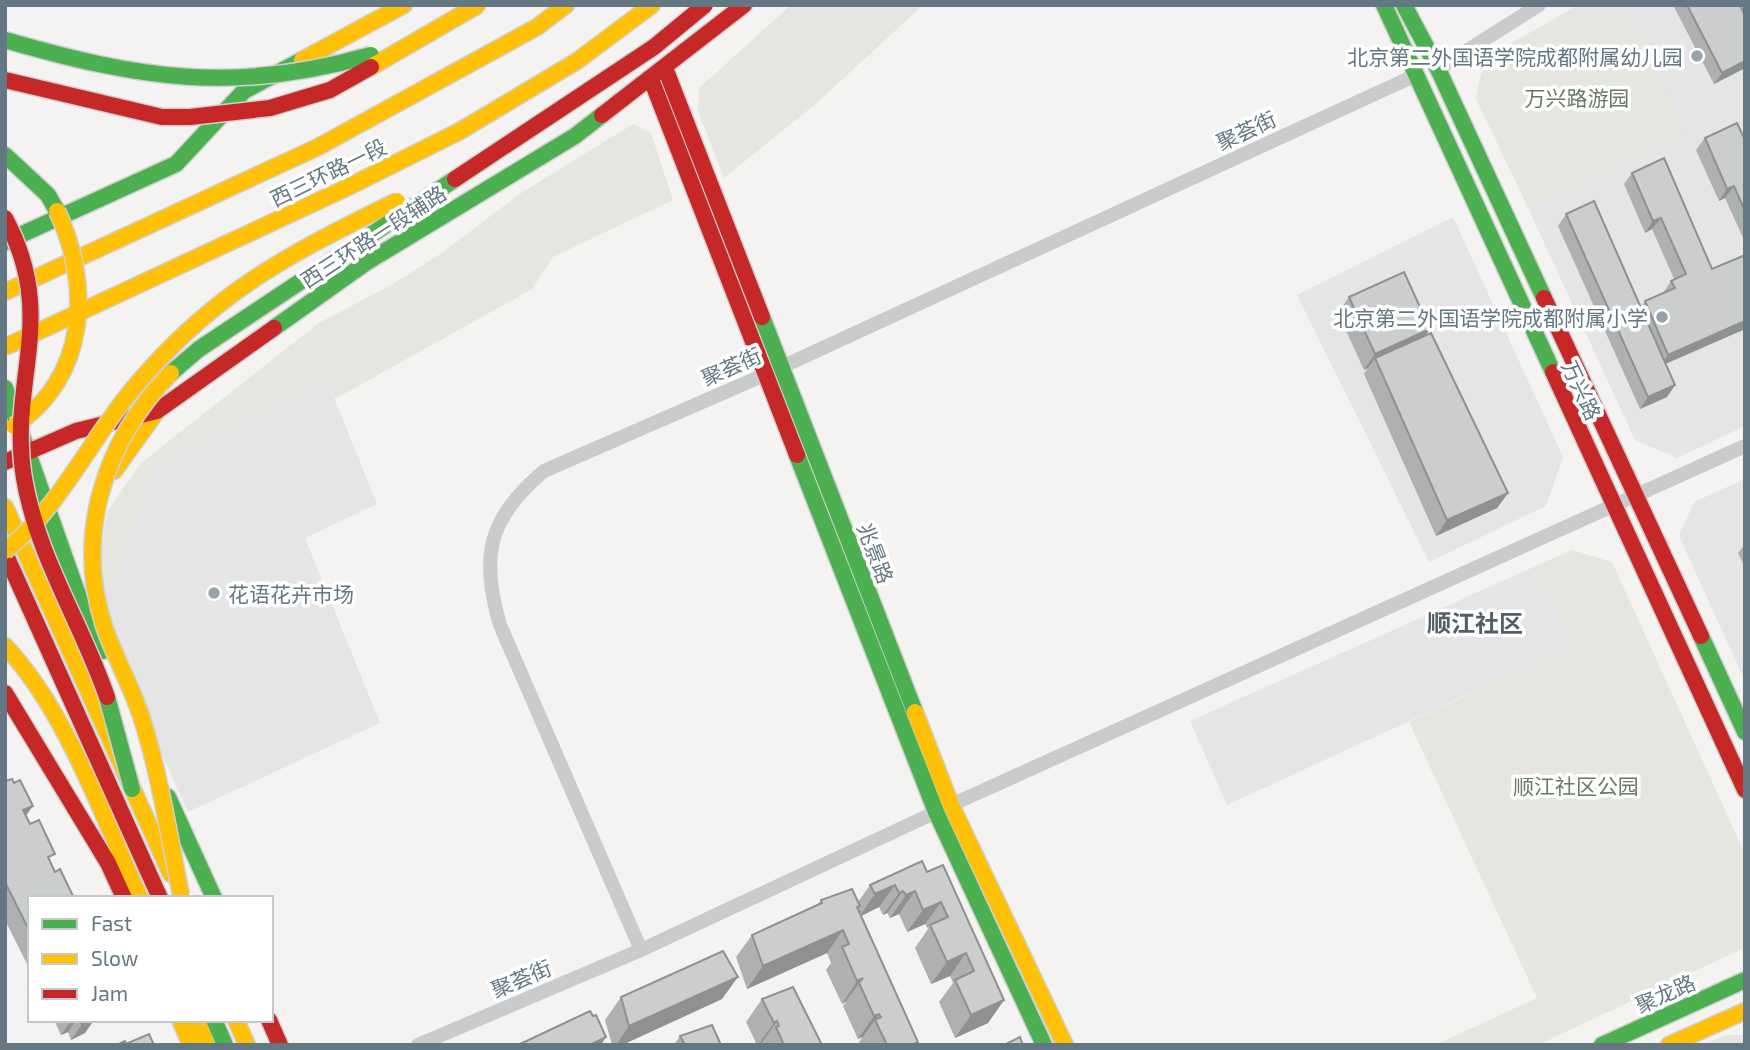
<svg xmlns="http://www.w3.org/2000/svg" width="1750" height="1050" viewBox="0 0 1750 1050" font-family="'Exo 2','Noto Sans SC',sans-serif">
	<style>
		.built { fill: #e4e5e4 }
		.green { fill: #e4e6df }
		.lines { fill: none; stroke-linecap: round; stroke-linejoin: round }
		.fast-casing { stroke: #d0d1d1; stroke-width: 19 }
		.slow-casing { stroke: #d0d1d1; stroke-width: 19 }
		.jam-casing { stroke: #d0d1d1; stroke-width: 19 }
		.street { stroke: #cacbcc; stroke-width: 14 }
		.fast { stroke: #4caf50; stroke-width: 16 }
		.slow { stroke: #ffc107; stroke-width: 16 }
		.jam { stroke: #c62828; stroke-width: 16 }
		.fast-bridge-casing { stroke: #cfd0d0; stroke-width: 19; stroke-linecap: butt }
		.slow-bridge-casing { stroke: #cfd0d0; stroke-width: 19; stroke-linecap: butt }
		.jam-bridge-casing { stroke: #cfd0d0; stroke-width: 19; stroke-linecap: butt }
		.fast-bridge { stroke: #4caf50; stroke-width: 16 }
		.slow-bridge { stroke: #ffc107; stroke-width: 16 }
		.jam-bridge { stroke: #c62828; stroke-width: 16 }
		.wall { fill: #afb0b0 }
		.shaded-wall { fill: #8f9090 }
		.building { fill: #cccdcd; stroke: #8f9090; stroke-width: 2 }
		.poi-dot { fill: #96a3aa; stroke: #fff; stroke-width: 2.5 }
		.labels { text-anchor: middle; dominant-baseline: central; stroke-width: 7; stroke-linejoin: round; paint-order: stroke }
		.poi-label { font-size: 21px; fill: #637883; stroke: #fff; text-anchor: end }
		.park-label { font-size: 21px; fill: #697a62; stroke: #fff }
		.street-label { font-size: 21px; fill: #637883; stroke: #fff }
		.quarter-label { font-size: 24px; font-weight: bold; fill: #516068; stroke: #fff }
	</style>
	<rect width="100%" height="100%" fill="#f4f3f1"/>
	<!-- built -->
	<g class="built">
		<polygon points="1626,5 1745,5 1745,426 1677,458 1635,440 1528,208 1684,134"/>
		<polygon points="1453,217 1563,457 1546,506 1429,562 1297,295"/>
		<polygon points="326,378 377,504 305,538 380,723 188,812 91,599 112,586 153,465"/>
		<polygon points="1745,479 1745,681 1679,536 1694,502"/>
		<polygon points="1538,565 1572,646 1227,805 1190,721"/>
	</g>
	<!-- green -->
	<g class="green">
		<polygon points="791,5 923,5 819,101 724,178 698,111 699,88"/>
		<polygon points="1578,5 1626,5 1685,134 1528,208 1476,99 1484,59"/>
		<polygon points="633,124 651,133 673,200 553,257 532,289 335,399 326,378 153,465 112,587 91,599 108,510 141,463 319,323 391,285 439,255 521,193"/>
		<polygon points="1572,550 1612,562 1745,854 1745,942 1742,949 1538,1045 1435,1045 1537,998 1409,722 1572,646 1538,565"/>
		<polygon points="1725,1035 1745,1035 1745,1045 1704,1045"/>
	</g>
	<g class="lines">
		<defs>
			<g id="fast">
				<polyline points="1384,5 1553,372"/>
				<polyline points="1404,5 1438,69 1544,298"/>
				<polyline points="5,155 48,195 57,211"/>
				<polyline points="5,242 176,164 244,91 302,60"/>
				<polyline points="762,317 915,712"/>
				<polyline points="274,328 367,262 575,136 602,115"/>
				<polyline points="5,388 83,609 103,651"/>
				<polyline points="797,455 936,812 1044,1045"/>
				<polyline points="1701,636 1745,732"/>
				<polyline points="168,797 214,898"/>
				<polyline points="214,1020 225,1045"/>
				<polyline points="1602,1045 1745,980"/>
			</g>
			<g id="slow">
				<polyline points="302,60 404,5"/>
				<polyline points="346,188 460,131 577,61 652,5"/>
				<polyline points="5,292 318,147 537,27 566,5"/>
				<polyline points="114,471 157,411"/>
				<polyline points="5,507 171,874"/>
				<path d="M5,646C66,710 103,818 140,898"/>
				<polyline points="915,712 951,805 1065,1045"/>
				<polyline points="180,1020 191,1045"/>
				<polyline points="196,1020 207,1045"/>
				<polyline points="236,1020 247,1045"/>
				<polyline points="1669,1045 1745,1011"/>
			</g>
			<g id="jam">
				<polyline points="665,68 762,317"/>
				<polyline points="651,79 797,455"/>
				<polyline points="602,115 744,5"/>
				<polyline points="1544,298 1701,636"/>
				<polyline points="1553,372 1745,790"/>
				<polyline points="5,462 76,431 157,411 274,328"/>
				<polyline points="5,553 160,898"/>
				<polyline points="5,693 108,863 124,898"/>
				<polyline points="269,1020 280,1045"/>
			</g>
		</defs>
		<!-- fast casing -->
		<use href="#fast" class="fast-casing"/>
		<!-- slow casing -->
		<use href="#slow" class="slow-casing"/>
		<!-- jam casing -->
		<use href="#jam" class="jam-casing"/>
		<!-- street -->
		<g class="street">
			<polyline points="1438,69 1539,5"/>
			<path d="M641,950L500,625C480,556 488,518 544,471L764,375L1414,76"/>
			<polyline points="418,1045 641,950 951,805 1745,446"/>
		</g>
		<!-- fast -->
		<use href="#fast" class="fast"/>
		<!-- slow -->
		<use href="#slow" class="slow"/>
		<!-- jam -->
		<use href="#jam" class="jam"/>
		<defs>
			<g id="fast-bridge">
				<path d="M5,40C140,79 234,94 371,55"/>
				<polyline points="171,373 199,349 455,179"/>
				<polyline points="107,697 132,789"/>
			</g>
			<g id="slow-bridge">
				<polyline points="371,67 478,5"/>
				<polyline points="5,347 346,188"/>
				<path d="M171,373C105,440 74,534 104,626C115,658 132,687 142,719C160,776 169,836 181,895"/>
				<path d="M14,426C88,377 92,285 57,211"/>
				<path d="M5,551C56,511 87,447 127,396C209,295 283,257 397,201"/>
			</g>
			<g id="jam-bridge">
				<polyline points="5,80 162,117 190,117 270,108 330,90 371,67"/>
				<polyline points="455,179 654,47 705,5"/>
				<path d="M5,218C59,318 8,381 24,478C37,556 82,624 107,697"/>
			</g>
		</defs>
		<!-- fast-bridge casing -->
		<use href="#fast-bridge" class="fast-bridge-casing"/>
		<!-- slow-bridge casing -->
		<use href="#slow-bridge" class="slow-bridge-casing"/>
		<!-- jam-bridge casing -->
		<use href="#jam-bridge" class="jam-bridge-casing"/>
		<!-- fast-bridge -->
		<use href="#fast-bridge" class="fast-bridge"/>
		<!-- slow-bridge -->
		<use href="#slow-bridge" class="slow-bridge"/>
		<!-- jam-bridge -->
		<use href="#jam-bridge" class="jam-bridge"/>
	</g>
	<!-- wall -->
	<g class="wall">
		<polygon points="1673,5 1740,5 1745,16 1745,68 1714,84"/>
		<polygon points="1705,138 1745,140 1745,242 1725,198 1719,201 1696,150"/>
		<polygon points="1632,173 1712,269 1745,255 1745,329 1666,364 1675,385 1667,397 1640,409 1558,226 1566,214 1641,307 1645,301 1663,293 1671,281 1674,279 1652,229 1645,233 1624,184"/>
		<polygon points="1349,297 1426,335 1508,493 1497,508 1436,536 1364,374 1368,368 1364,370 1338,313"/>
		<polygon points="1745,544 1745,568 1738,553"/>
		<polygon points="5,781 25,816 50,862 30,898 30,970 5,920"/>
		<polygon points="927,872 1004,1000 988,1023 955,1038 939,1002 953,983 950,976 931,984 915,948 928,929 925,924 907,932 899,914 890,918 887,913 883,915 879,907 861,916 918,1042 916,1045 861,1045 859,1042 863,1037 858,1039 843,1006 846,1002 842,1004 826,970 831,963 827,953 747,989 736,957 752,935 818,904 821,900 858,902 870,885"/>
		<polygon points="621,997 722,999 622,1045 612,1045 605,1020"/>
		<polygon points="762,999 822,1045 757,1045 746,1022"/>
		<polygon points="54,1020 94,1020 85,1033 71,1040 68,1032 61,1035"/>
		<polygon points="680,1036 721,1045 674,1045"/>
	</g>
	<!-- shaded-wall -->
	<g class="shaded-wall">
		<polygon points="1745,61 1745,68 1714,84 1722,73"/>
		<polygon points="1734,186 1725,198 1719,201 1727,189"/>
		<polygon points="1661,218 1652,229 1645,233 1653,221"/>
		<polygon points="1745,321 1745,329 1660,366 1668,355"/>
		<polygon points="1430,329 1419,345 1375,358 1368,368 1364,370 1375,354"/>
		<polygon points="1675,385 1667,397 1640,409 1648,397"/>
		<polygon points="1508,493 1497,508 1436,536 1447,520"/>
		<polygon points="33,806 22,821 23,810"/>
		<polygon points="895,885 879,907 859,917 875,894"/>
		<polygon points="903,891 887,913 883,915 899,893"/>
		<polygon points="915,891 899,914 890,918 906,895"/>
		<polygon points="941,902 925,924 907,932 923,910"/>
		<polygon points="843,930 827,953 747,989 763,966"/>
		<polygon points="966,953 950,976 931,984 947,962"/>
		<polygon points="738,977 722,999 622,1045 616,1045 629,1026"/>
		<polygon points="863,978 846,1001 842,1004 857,981"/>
		<polygon points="1004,1000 988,1023 955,1038 971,1015"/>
		<polygon points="879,1014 863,1037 858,1039 874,1016"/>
		<polygon points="72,1020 76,1020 68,1032 61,1035"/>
		<polygon points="85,1020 94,1020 85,1033 71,1040"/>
		<polygon points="777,1021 761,1044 758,1045 774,1023"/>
		<polygon points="606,1037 601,1045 590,1045"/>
	</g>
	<!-- building -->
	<g class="building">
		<polygon points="1687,5 1740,5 1745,16 1745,61 1722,73"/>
		<polygon points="1737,123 1745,140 1745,211 1734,186 1727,189 1705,138"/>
		<polygon points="1664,158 1712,269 1745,255 1745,321 1668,355 1645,301 1675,288 1671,281 1686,274 1661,218 1653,221 1632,173"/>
		<polygon points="1594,201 1675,385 1648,397 1566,214"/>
		<polygon points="1404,272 1430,329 1375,354 1349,297"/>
		<polygon points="1431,333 1508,493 1447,520 1375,358"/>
		<polygon points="12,779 14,783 20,780 33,806 23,810 30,824 39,820 55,854 48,857 55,872 60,869 74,898 30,898 30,932 5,882 5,781"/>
		<polygon points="922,861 927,872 943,865 1004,1000 971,1015 955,980 974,971 966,953 947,962 930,925 948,917 941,902 923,910 915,891 906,895 903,891 899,893 895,885 875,894 870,885"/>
		<polygon points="852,889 860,906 857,907 918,1042 912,1045 887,1045 875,1020 881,1017 879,1014 874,1016 859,983 863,978 857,981 842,947 849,944 843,930 763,966 752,935 822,903 821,900"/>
		<polygon points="723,951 738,977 629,1026 621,997"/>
		<polygon points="793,987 822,1045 784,1045 776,1027 779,1026 777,1021 774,1023 762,999"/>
		<polygon points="590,1011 593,1016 596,1015 606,1037 590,1045 518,1045"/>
		<polygon points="80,1020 90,1020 82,1024"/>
		<polygon points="712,1025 721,1045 685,1045 680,1036"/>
		<polygon points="149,1034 154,1045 117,1045 125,1041 126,1044"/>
		<polygon points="1020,1037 1023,1045 1004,1045"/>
	</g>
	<!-- markers -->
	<g class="poi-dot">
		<circle cx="1697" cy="56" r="7"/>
		<circle cx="1662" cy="317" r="7"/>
		<circle cx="214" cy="593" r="7"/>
	</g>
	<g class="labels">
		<!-- poi labels -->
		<g class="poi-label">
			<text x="1683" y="56">北京第二外国语学院成都附属幼儿园</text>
			<text x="1648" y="317">北京第二外国语学院成都附属小学</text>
			<text x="228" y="593" text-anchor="start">花语花卉市场</text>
		</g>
		<!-- park labels -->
		<g class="park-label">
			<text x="1577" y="97">万兴路游园</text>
			<text x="1576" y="785">顺江社区公园</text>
		</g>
		<!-- street labels -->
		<g class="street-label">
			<text transform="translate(1246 130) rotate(-25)">聚荟街</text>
			<text transform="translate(328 172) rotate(-26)">西三环路一段</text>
			<text transform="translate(373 236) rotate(-33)">西三环路一段辅路</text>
			<text transform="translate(731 366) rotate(-24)">聚荟街</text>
			<text transform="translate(1582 390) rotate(65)">万兴路</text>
			<text transform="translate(876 553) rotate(69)">兆景路</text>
			<text transform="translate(521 978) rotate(-23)">聚荟街</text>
			<text transform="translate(1665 993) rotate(-24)">聚龙路</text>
		</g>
		<!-- quarter labels -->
		<g class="quarter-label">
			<text x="1475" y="622">顺江社区</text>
		</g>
	</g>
	<!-- border -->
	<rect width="1750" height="1050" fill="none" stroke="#637883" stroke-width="14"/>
	<!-- legend -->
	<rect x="28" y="896" width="245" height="126" fill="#ffffff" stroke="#c1c9cd" stroke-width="2"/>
	<rect x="42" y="919" width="35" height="10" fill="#4caf50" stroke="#c1c9cd" stroke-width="2"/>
	<text x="91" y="931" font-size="21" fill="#637883">Fast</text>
	<rect x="42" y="954" width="35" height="10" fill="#ffc107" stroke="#c1c9cd" stroke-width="2"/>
	<text x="91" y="966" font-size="21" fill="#637883">Slow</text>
	<rect x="42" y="989" width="35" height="10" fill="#c62828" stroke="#c1c9cd" stroke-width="2"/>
	<text x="91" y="1001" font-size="21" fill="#637883">Jam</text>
</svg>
